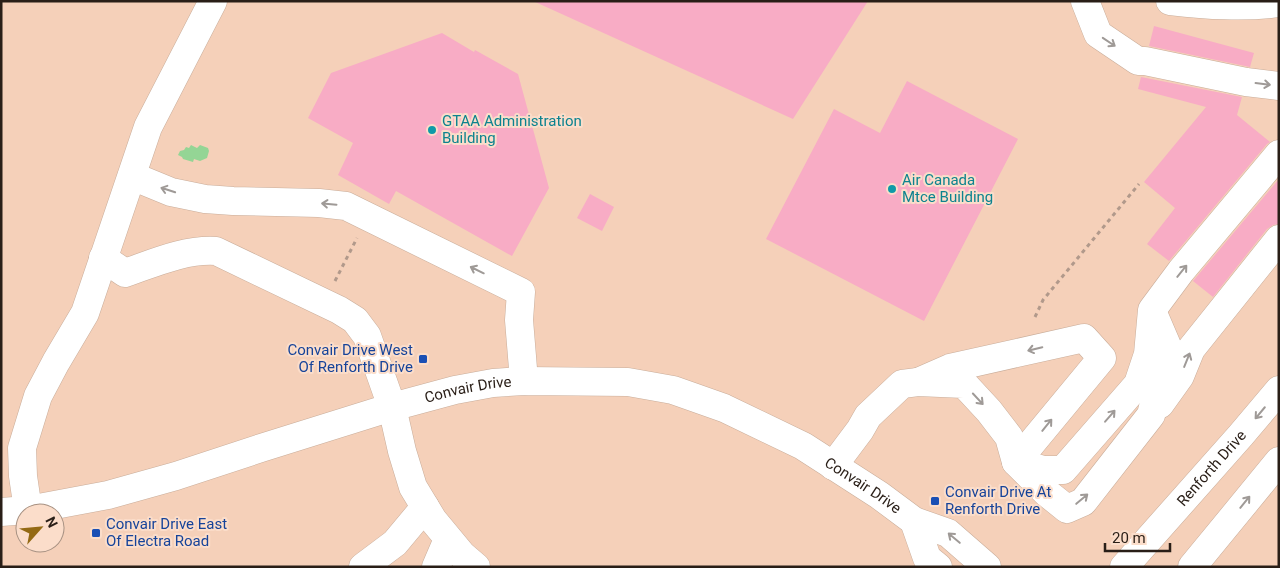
<svg xmlns="http://www.w3.org/2000/svg" width="1280" height="568" viewBox="0 0 1280 568" font-family="Roboto,sans-serif">
	<style>
		.built { fill: #f5d0b9; fill-rule: evenodd }
		.green { fill: #94d595 }
		.building { fill: #f8acc5 }
		.lines { fill: none; stroke-linecap: round; stroke-linejoin: round }
		.minor-casing { stroke: #c9ad9a; stroke-width: 29 }
		.major-casing { stroke: #c9ad9a; stroke-width: 29 }
		.path { stroke: #b1998b; stroke-width: 3; stroke-dasharray: 4 4; stroke-linecap: butt }
		.minor { stroke: #fff; stroke-width: 28 }
		.major { stroke: #fff; stroke-width: 28 }
		.oneway { stroke: #9f9a97 }
		.culture-dot { fill: #0f9aa8; stroke: #fbddca; stroke-width: 2 }
		.transit-dot { fill: #1a4fb4; stroke: #fbddca; stroke-width: 2 }
		.labels { text-anchor: middle; dominant-baseline: central; stroke-width: 4; stroke-linejoin: round; paint-order: stroke }
		.culture-label { font-size: 15px; fill: #0d838f; stroke: #fbddca; text-anchor: start }
		.transit-label { font-size: 15px; fill: #164399; stroke: #fbddca; text-anchor: start }
		.street-label { font-size: 15px; fill: #291e17; stroke: #fbddca }
	</style>
	<rect width="100%" height="100%" fill="#fbddca"/>
	<!-- built -->
	<path class="built" d="M1,1H1279V567H1ZM25,513H55V543H25Z"/>
	<!-- green -->
	<polygon class="green" points="191,145 197,148 200,145 208,148 209,151 207,158 200,161 194,159 193,162 183,159 182,157 178,155 180,151 184,150 186,147 189,148"/>
	<!-- building -->
	<g class="building">
		<polygon points="533,1 868,1 793,119"/>
		<polygon points="1154,26 1254,53 1250,67 1149,46"/>
		<polygon points="442,33 474,52 475,50 518,74 549,188 512,256 396,191 389,204 338,175 353,143 308,118 331,73"/>
		<polygon points="1141,77 1242,97 1237,115 1270,142 1267,144 1169,261 1147,244 1175,208 1144,182 1206,107 1138,89"/>
		<polygon points="907,81 1018,139 924,321 766,239 834,109 880,133"/>
		<polygon points="1279,179 1279,224 1273,225 1267,229 1213,297 1193,281"/>
		<polygon points="590,194 614,207 602,231 577,218"/>
	</g>
	<g class="lines">
		<defs>
			<g id="minor">
				<polyline points="1085,1 1098,34 1138,61 1145,61 1246,82 1279,86"/>
				<path d="M1170,1C1206,5 1243,8 1279,3"/>
				<polyline points="132,176 171,192 205,199 233,201 319,203 346,206 521,292 519,320 524,381"/>
				<path d="M103,258L125,273C154,263 185,249 216,251L339,310L355,320L367,336L392,407L402,451L413,487L433,520L462,555L476,567"/>
				<polyline points="918,382 950,368 1084,338 1102,358 1016,462 1043,470 1063,470 1138,384 1148,354 1152,310 1181,271 1279,154"/>
				<polyline points="1160,404 1180,376 1191,349 1279,239"/>
				<polyline points="833,466 860,430 868,416 902,384 918,382 964,384 989,411 1009,437 1016,462 1047,493 1067,509 1083,502 1151,415 1168,348 1153,313"/>
				<polyline points="28,510 23,476 22,448 38,396 56,362 85,313 148,127 213,1"/>
				<path id="s1" d="M1,512L28,510L108,495L176,476L261,448L392,407L455,390L493,383L524,381L628,382L673,390L724,408L803,446L879,495L914,521L948,533L987,567"/>
				<polyline points="914,521 927,558 938,567"/>
				<polyline points="363,567 395,543 425,507"/>
				<polyline points="436,567 448,539"/>
			</g>
			<g id="major">
				<path id="s2" d="M1124,567L1241,435L1279,390"/>
				<polyline points="1192,567 1279,461"/>
			</g>
		</defs>
		<!-- minor casing -->
		<use href="#minor" class="minor-casing"/>
		<!-- major casing -->
		<use href="#major" class="major-casing"/>
		<!-- path -->
		<g class="path">
			<polyline points="335,281 357,238"/>
			<polyline points="1035,317 1043,300 1139,184"/>
		</g>
		<!-- minor -->
		<use href="#minor" class="minor"/>
		<!-- major -->
		<use href="#major" class="major"/>
	</g>
	<!-- one-way arrows -->
	<defs><path id="oneway-shaft" d="M-6 0H5M1.5-3L5.5 0L1.5 3" fill="none" stroke-width="1.6" stroke-linecap="round" stroke-linejoin="round" transform="scale(1.25)"/></defs>
	<g class="oneway">
		<use href="#oneway-shaft" transform="translate(1109 42) rotate(34)"/>
		<use href="#oneway-shaft" transform="translate(1263 84) rotate(7)"/>
		<use href="#oneway-shaft" transform="translate(168 190) rotate(-162)"/>
		<use href="#oneway-shaft" transform="translate(329 204) rotate(-175)"/>
		<use href="#oneway-shaft" transform="translate(477 270) rotate(-154)"/>
		<use href="#oneway-shaft" transform="translate(1182 271) rotate(-51)"/>
		<use href="#oneway-shaft" transform="translate(1035 349) rotate(167)"/>
		<use href="#oneway-shaft" transform="translate(1187 360) rotate(-68)"/>
		<use href="#oneway-shaft" transform="translate(978 399) rotate(47)"/>
		<use href="#oneway-shaft" transform="translate(1260 413) rotate(130)"/>
		<use href="#oneway-shaft" transform="translate(1110 416) rotate(-49)"/>
		<use href="#oneway-shaft" transform="translate(1047 425) rotate(-51)"/>
		<use href="#oneway-shaft" transform="translate(1082 499) rotate(-40)"/>
		<use href="#oneway-shaft" transform="translate(1245 502) rotate(-51)"/>
		<use href="#oneway-shaft" transform="translate(954 538) rotate(-140)"/>
	</g>
	<!-- markers -->
	<g class="culture-dot">
		<circle cx="432" cy="130" r="5"/>
		<circle cx="892" cy="189" r="5"/>
	</g>
	<g class="transit-dot">
		<rect x="418" y="354" width="10" height="10" rx="2.5"/>
		<rect x="930" y="496" width="10" height="10" rx="2.5"/>
		<rect x="91" y="528" width="10" height="10" rx="2.5"/>
	</g>
	<g class="labels">
		<!-- culture labels -->
		<g class="culture-label">
			<text x="442" y="121">GTAA Administration<tspan x="442" dy="17">Building</tspan></text>
			<text x="902" y="180">Air Canada<tspan x="902" dy="17">Mtce Building</tspan></text>
		</g>
		<!-- transit labels -->
		<g class="transit-label">
			<text x="413" y="350" text-anchor="end">Convair Drive West<tspan x="413" dy="17">Of Renforth Drive</tspan></text>
			<text x="945" y="492">Convair Drive At<tspan x="945" dy="17">Renforth Drive</tspan></text>
			<text x="106" y="524">Convair Drive East<tspan x="106" dy="17">Of Electra Road</tspan></text>
		</g>
		<!-- street labels -->
		<g class="street-label">
			<text stroke="none"><textPath href="#s1" startOffset="484">Convair Drive</textPath></text>
			<text stroke="none"><textPath href="#s2" startOffset="132">Renforth Drive</textPath></text>
			<text stroke="none"><textPath href="#s1" startOffset="904">Convair Drive</textPath></text>
		</g>
	</g>
	<!-- border -->
	<rect width="1280" height="568" fill="none" stroke="#291e17" stroke-width="5"/>
	<!-- north arrow -->
	<g transform="translate(40 528) rotate(63)"><circle r="24" fill="#fbddca" stroke="#a79182"/>
	<path d="M0-4L9 19L0 12L-9 19Z" fill="#946a14"/>
	<text y="-8" font-size="14" font-weight="bold" text-anchor="middle" fill="#291e17">N</text>
	</g>
	<!-- scale -->
	<path d="M1105 543v8h65v-8" fill="none" stroke="#291e17" stroke-width="2.5"/>
	<text x="1112" y="543" font-size="15" fill="#291e17" stroke="#fbddca" stroke-width="4" paint-order="stroke">20 m</text>
</svg>
